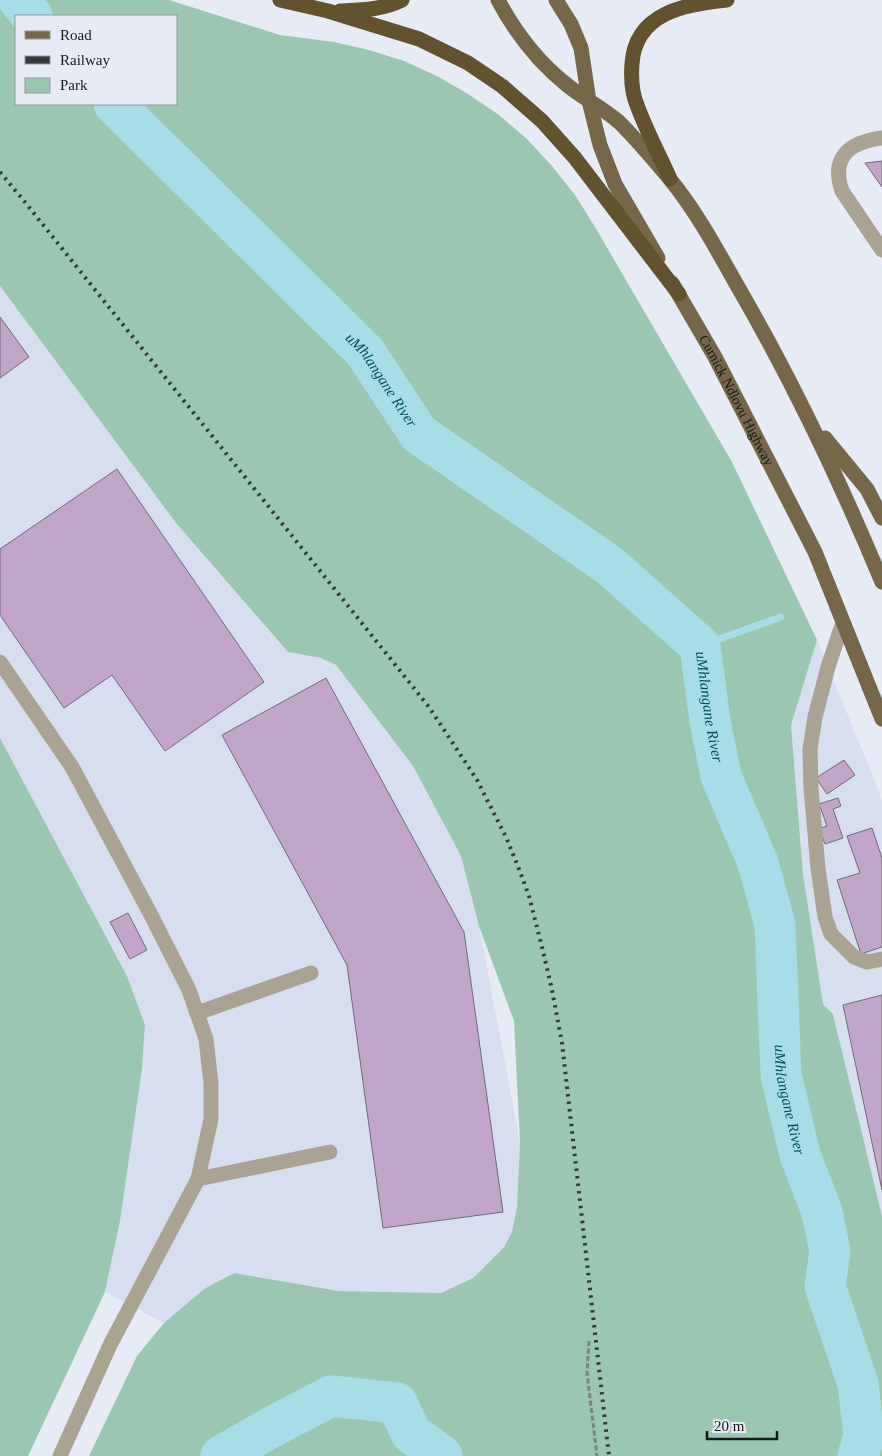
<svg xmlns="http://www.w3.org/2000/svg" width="882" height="1456" viewBox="0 0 882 1456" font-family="'Times New Roman',serif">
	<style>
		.built { fill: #d7def0 }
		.green { fill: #9bc7b2; fill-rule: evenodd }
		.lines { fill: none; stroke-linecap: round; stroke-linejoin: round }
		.stream { stroke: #a7dde6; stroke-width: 7 }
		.river { stroke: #a7dde6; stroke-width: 41 }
		.building { fill: #c1a6c9; stroke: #716a73 }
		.path { stroke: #7d8188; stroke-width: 3; stroke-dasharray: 5 2.5; stroke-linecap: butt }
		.minor { stroke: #aba392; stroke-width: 15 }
		.major { stroke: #756748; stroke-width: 15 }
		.highway { stroke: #62522e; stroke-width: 15 }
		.rail { stroke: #35383d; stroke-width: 4; stroke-dasharray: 2.5 5; stroke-linecap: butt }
		.labels { text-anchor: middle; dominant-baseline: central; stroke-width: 4.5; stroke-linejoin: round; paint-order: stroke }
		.street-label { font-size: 14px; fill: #16181c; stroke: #e6ebf6 }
		.water-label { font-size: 15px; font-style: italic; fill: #00505b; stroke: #e6ebf6 }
	</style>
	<rect width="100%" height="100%" fill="#e6ebf6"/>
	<!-- built -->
	<g class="built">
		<polygon points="0,286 176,523 288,652 321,658 336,665 413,766 461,856 479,926 520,1142 517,1207 512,1232 504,1247 473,1278 441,1293 339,1291 234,1273 204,1289 164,1323 105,1292 120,1221 142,1069 145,1025 127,976 0,738"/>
		<polygon points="817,640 874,779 882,801 882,1216 833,1014 823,1004 803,874 791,725"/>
	</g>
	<!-- green -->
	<g class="green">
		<path d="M0,0H169L280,35L334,42L369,50L404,61L437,76L468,94L499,115L527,139L552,166L575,195L595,227L732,462L817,640L791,725L803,874L823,1004L833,1014L882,1216V1456H89L137,1356L164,1323L204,1289L234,1273L339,1291L441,1293L473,1278L504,1247L512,1232L517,1207L520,1142L514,1021L479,926L461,856L413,766L336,665L321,658L288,652L176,523L0,286ZM16,16H176V104H16Z"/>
		<polygon points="0,738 127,976 145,1025 142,1069 120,1221 105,1292 28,1456 0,1456"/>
	</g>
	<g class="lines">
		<!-- stream -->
		<polyline class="stream" points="700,646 781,617"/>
		<!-- river -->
		<g class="river">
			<polyline points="19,0 32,16"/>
			<path id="s1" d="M114,104L365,352L419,434L609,565L700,646L710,721L721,776L758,863L775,925L781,1075L800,1155L822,1212L830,1251L825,1286L858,1384L864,1436L858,1456"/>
			<polyline points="221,1456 270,1428 331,1396 397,1403 411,1433 442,1456"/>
		</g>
	</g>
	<!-- building -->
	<g class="building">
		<polygon points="882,161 882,187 865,163"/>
		<polygon points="0,317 29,357 0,378"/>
		<polygon points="117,469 264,682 165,751 112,675 64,708 0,615 0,549"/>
		<polygon points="326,678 464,932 503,1212 383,1228 347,965 222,735"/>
		<polygon points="844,760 855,775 827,794 816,778"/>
		<polygon points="838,798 841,806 833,809 843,838 825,844 819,829 827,826 819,804"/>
		<polygon points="872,828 882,858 882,947 861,954 837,880 860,873 847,836"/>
		<polygon points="128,913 147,950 130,959 110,922"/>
		<polygon points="882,995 882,1190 843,1005"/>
	</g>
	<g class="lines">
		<!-- path -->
		<polyline class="path" points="589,1341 587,1373 597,1456"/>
		<!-- minor -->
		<g class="minor">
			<path d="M882,138C851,142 830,156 842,191L882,250"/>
			<polyline points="843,622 828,667 815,717 810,749 811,788 818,868 825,917 831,934 854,957 867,962 882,959"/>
			<polyline points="0,662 72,767 151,915 189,990 206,1039 211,1083 211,1119 198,1179 110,1345 60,1456"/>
			<polyline points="197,1013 311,973"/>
			<polyline points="198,1179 330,1152"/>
		</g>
		<!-- major -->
		<g class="major">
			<path d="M498,0C515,32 538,62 567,85C583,98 603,108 619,122C636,139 654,160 669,178C697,212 717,250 738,287C793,382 840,481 882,582"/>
			<polyline points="556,0 571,24 581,48 589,101 600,145 615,184 658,258"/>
			<path id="s2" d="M672,283L715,357L815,552L882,719"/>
			<polyline points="825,438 867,489 882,518"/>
		</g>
		<!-- highway -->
		<g class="highway">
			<polyline points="280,0 328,11 419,39 468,63 502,86 542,121 575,158 679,294"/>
			<path d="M340,11C361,10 382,10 402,0"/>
			<path d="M670,179C659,154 646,130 637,105C632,93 631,77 632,64C635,13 685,4 727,0"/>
		</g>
		<!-- rail -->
		<polyline class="rail" points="0,172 24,201 429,707 477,780 506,837 519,869 529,896 542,947 552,990 562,1043 609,1456"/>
	</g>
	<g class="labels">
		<!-- street labels -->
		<g class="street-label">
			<text stroke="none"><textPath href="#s2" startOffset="134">Curnick Ndlovu Highway</textPath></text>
		</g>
		<!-- water labels -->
		<g class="water-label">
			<text stroke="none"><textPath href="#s1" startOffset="385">uMhlangane River</textPath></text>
			<text stroke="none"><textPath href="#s1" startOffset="865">uMhlangane River</textPath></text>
			<text stroke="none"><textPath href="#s1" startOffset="1270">uMhlangane River</textPath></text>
		</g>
	</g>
	<!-- legend -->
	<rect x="15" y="15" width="162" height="90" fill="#e6ebf6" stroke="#93979f"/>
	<rect x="25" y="31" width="25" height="8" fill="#756748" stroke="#93979f"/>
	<text x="60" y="40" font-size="15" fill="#16181c">Road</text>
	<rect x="25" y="56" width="25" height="8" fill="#35383d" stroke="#93979f"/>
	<text x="60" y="65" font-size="15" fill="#16181c">Railway</text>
	<rect x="25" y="78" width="25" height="15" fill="#9bc7b2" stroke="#93979f"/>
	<text x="60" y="90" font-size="15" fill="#16181c">Park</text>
	<!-- scale -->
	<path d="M707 1431v8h70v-8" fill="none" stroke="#16181c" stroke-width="2.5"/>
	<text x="714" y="1431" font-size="15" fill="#16181c" stroke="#e6ebf6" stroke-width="4" paint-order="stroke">20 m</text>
</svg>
